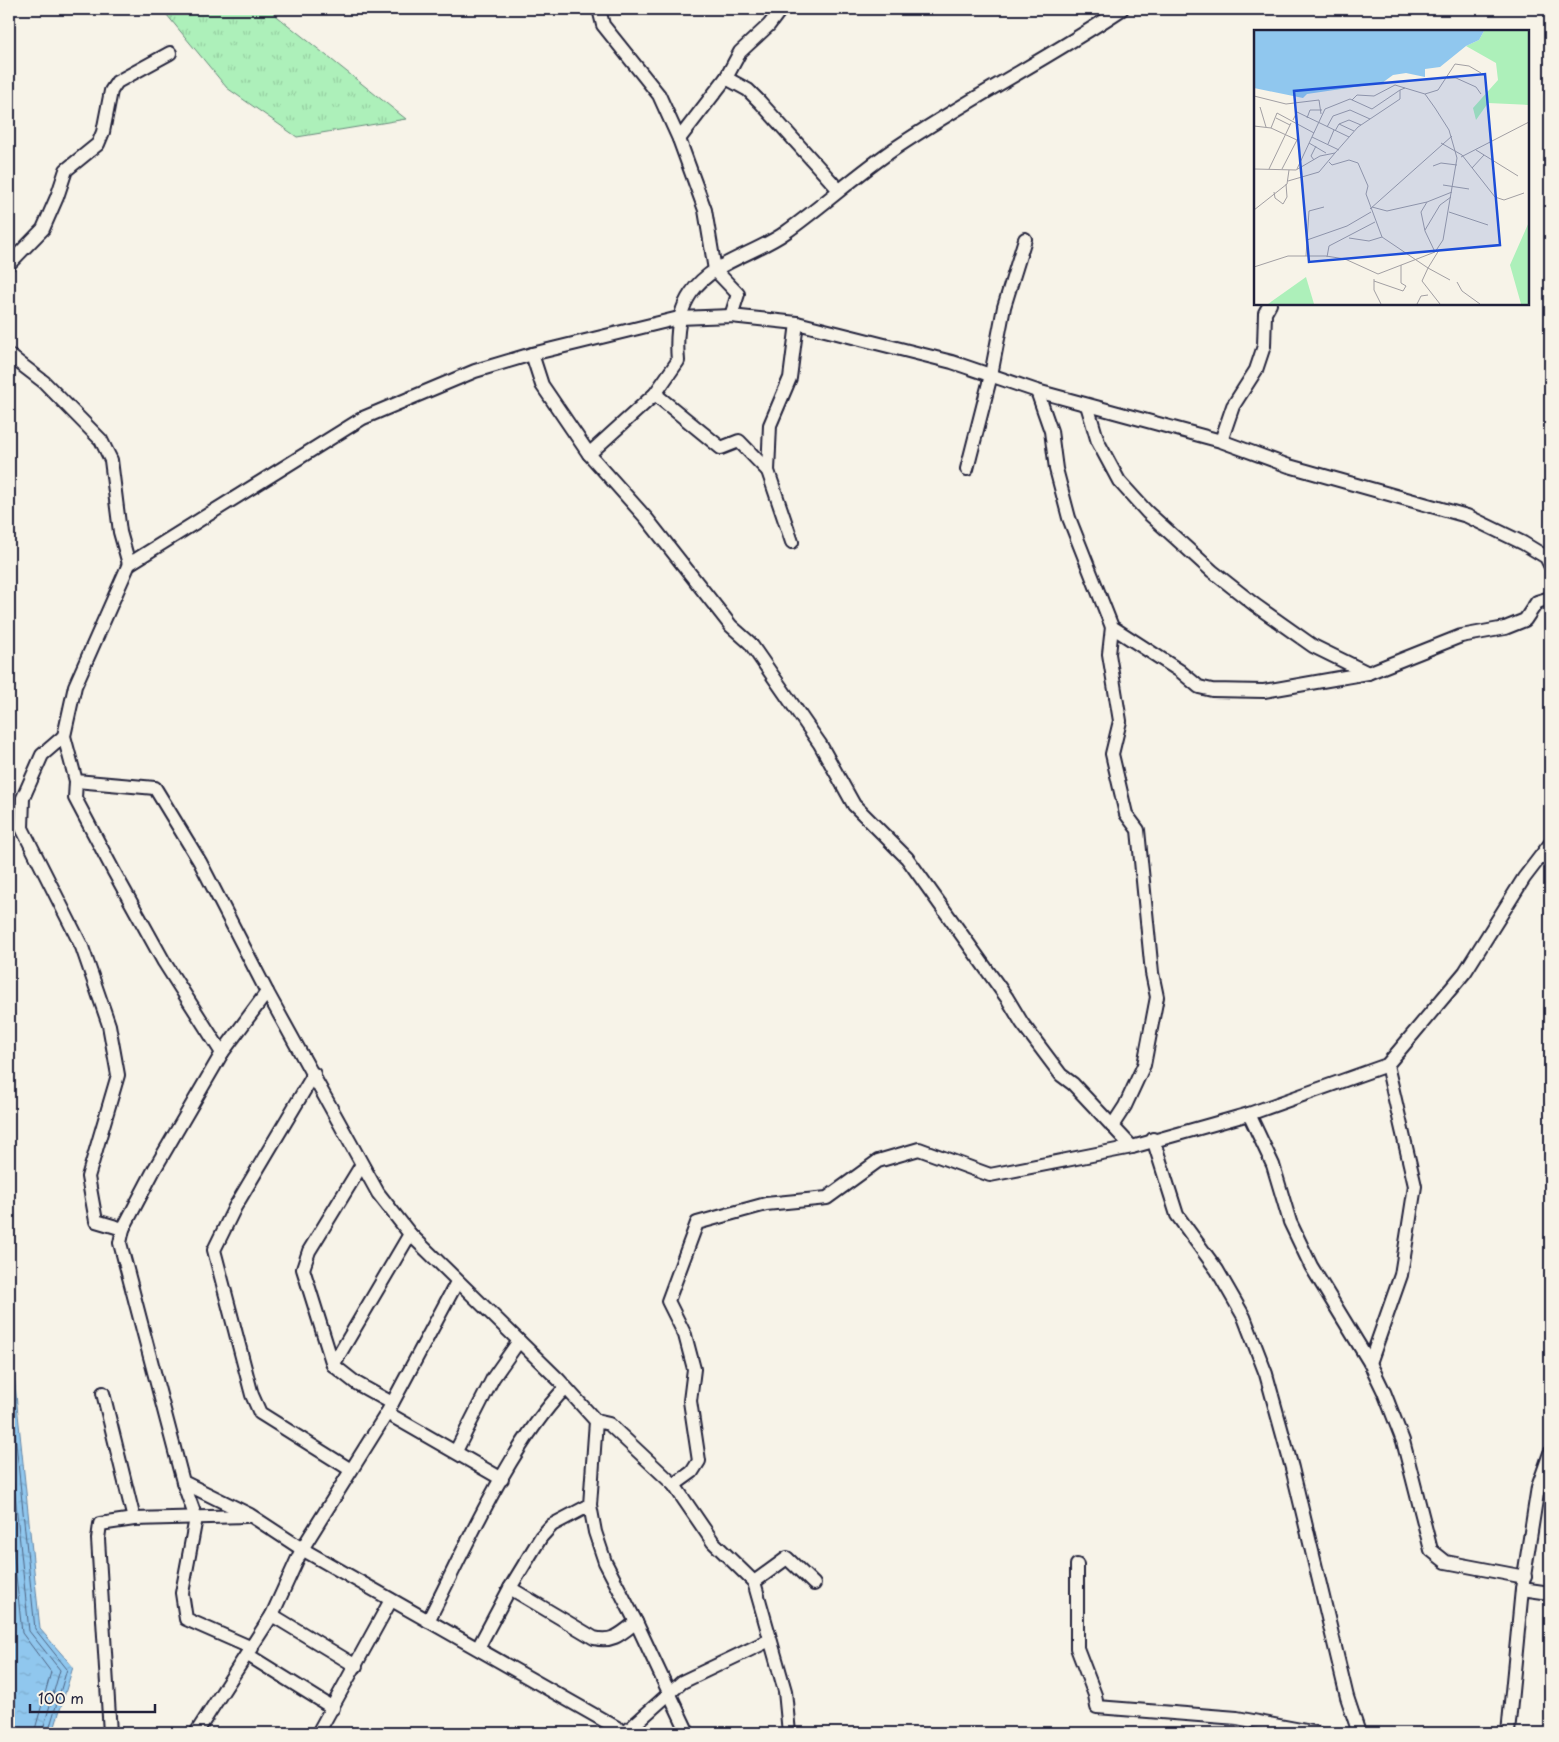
<svg xmlns="http://www.w3.org/2000/svg" width="1559" height="1742" viewBox="0 0 1559 1742" font-family="'Playpen Sans',sans-serif">
	<style>
		.grass { fill: url(#grass-tufts); stroke: #68897a }
		.water { fill: url(#water-ripples); stroke: #6485a6 }
		.lines { fill: none; stroke-linecap: round; stroke-linejoin: round }
		.shore { stroke: #4e6483; stroke-width: 1 }
		.minor-casing { stroke: #22223b; stroke-width: 16 }
		.minor { stroke: #f7f3e8; stroke-width: 12 }
		.inset-road { fill: none; stroke: #a29fa3; stroke-width: 1 }
		.view { fill: #1d4ed8; fill-opacity: 0.15; stroke: #1d4ed8; stroke-width: 2.5 }
		.inset-edge { fill: none; stroke: #22223b; stroke-width: 2.5 }
	</style>
	<defs>
		<pattern id="grass-tufts" width="24" height="20" patternUnits="userSpaceOnUse" patternTransform="scale(1.25)"><rect width="24" height="20" fill="#adf0ba"/><path d="M3 7l-1-3M5 7V3M7 7l1-3M15 17l-1-3M17 17v-4M19 17l1-3" fill="none" stroke="#95cea1"/></pattern>
		<pattern id="water-ripples" width="26" height="14" patternUnits="userSpaceOnUse" patternTransform="scale(1.25)"><rect width="26" height="14" fill="#90c7ee"/><path d="M2 4q2-2 4 0t4 0M15 11q2-2 4 0t4 0" fill="none" stroke="#7cabcd"/></pattern>
	</defs>
	<rect width="100%" height="100%" fill="#f7f3e8"/>
	<filter id="ink" filterUnits="userSpaceOnUse"><feTurbulence type="fractalNoise" baseFrequency=".02" numOctaves="2"/><feDisplacementMap in="SourceGraphic" scale="10" xChannelSelector="R" yChannelSelector="G"/><feConvolveMatrix kernelMatrix="1 2 1 2 8 2 1 2 1" color-interpolation-filters="sRGB"/></filter>
	<g filter="url(#ink)">
		<!-- grass -->
		<polygon class="grass" points="162,9 268,9 406,119 297,137 227,88"/>
		<!-- water -->
		<polygon class="water" points="9,1326 40,1629 73,1667 53,1733 9,1733"/>
		<g class="lines">
			<!-- shore -->
			<g class="shore">
				<polyline points="9,1374 35,1629 67,1669 48,1733"/>
				<polyline points="9,1435 29,1631 60,1670 42,1733"/>
				<polyline points="9,1508 22,1633 51,1672 34,1733"/>
			</g>
			<defs>
				<g id="minor">
					<polyline points="599,9 603,25 659,95 679,139 705,210 715,270 738,294 731,316"/>
					<polyline points="726,78 748,90 760,102 839,190"/>
					<polyline points="679,139 726,78 740,52 769,25 781,9"/>
					<polyline points="9,264 43,229 57,197 66,170 98,144 103,132 111,91 117,82 170,53"/>
					<polyline points="532,354 542,385 589,454 647,519 731,626 750,643 820,744 854,805 907,858 1007,998 1022,1023 1061,1075 1073,1084 1132,1147"/>
					<polyline points="9,355 44,382 101,440 111,460 120,532 129,564"/>
					<polyline points="1037,391 1051,431 1056,469 1069,518 1112,627 1180,671 1199,687 1212,690 1264,691 1368,673 1461,636 1505,628 1525,620 1537,602 1550,598"/>
					<polyline points="655,394 721,448 739,441 768,471"/>
					<polyline points="1087,405 1098,442 1119,481 1147,512 1212,571 1255,605 1313,646 1368,673"/>
					<polyline points="1221,441 1233,406 1256,370 1264,346 1265,313 1270,304"/>
					<path d="M589,454L655,394L678,361C676,338 677,313 691,293C713,261 756,254 786,232C824,205 858,173 897,147C970,98 1049,58 1122,9"/>
					<polyline points="967,469 991,375 1004,307 1025,239"/>
					<polyline points="792,542 768,471 770,425 790,378 797,323"/>
					<polyline points="64,736 42,755 23,798 22,828 82,947 109,1025 118,1075 88,1177 96,1221 123,1229"/>
					<polyline points="76,781 75,798 113,870 164,962 222,1053 154,1170 123,1229 120,1243 183,1482 250,1515 302,1549 626,1733"/>
					<polyline points="222,1053 267,992"/>
					<polyline points="314,1074 235,1207 214,1250 252,1395 260,1413 351,1470"/>
					<polyline points="1249,1114 1273,1165 1290,1222 1311,1266 1370,1363 1384,1392 1403,1441 1431,1550 1446,1562 1525,1577"/>
					<polyline points="1112,1126 1125,1106 1144,1065 1157,997 1152,973 1138,830 1126,814 1112,754 1120,721 1109,654 1112,627"/>
					<polyline points="1153,1139 1177,1215 1217,1270 1244,1317 1266,1374 1292,1468 1347,1697 1359,1733"/>
					<polyline points="1370,1363 1401,1275 1415,1186 1387,1065"/>
					<polyline points="333,1365 303,1269 309,1251 361,1166"/>
					<polyline points="103,1393 134,1519"/>
					<polyline points="392,1403 356,1383 333,1365 410,1234"/>
					<polyline points="387,1413 502,1479"/>
					<polyline points="596,1421 609,1424 674,1485 713,1542 754,1582 785,1691 789,1733"/>
					<polyline points="456,1451 493,1378 519,1341"/>
					<polyline points="183,1482 196,1518 182,1593 186,1619 252,1648"/>
					<polyline points="674,1485 692,1472 699,1461 690,1401 694,1369 685,1335 668,1301 697,1223 766,1204 827,1198 878,1161 919,1149 990,1175 1132,1147 1249,1114 1387,1065 1465,972 1524,878 1550,844"/>
					<polyline points="1077,1565 1077,1648 1095,1695 1097,1707 1237,1718 1317,1733"/>
					<polyline points="754,1582 787,1558 814,1584"/>
					<path d="M510,1588L594,1638C613,1643 622,1633 636,1622"/>
					<polyline points="1522,1589 1550,1593"/>
					<polyline points="272,1615 356,1666"/>
					<path d="M428,1621C467,1545 507,1450 565,1388"/>
					<polyline points="478,1648 510,1588 541,1537 552,1525 590,1505"/>
					<polyline points="248,1655 333,1708"/>
					<polyline points="110,1733 98,1539 100,1524 134,1519 247,1516"/>
					<polyline points="196,1733 272,1615 302,1549 387,1413 457,1282"/>
					<polyline points="318,1733 391,1600"/>
					<polyline points="625,1733 682,1682 770,1640"/>
					<polyline points="688,1733 636,1622 605,1562 595,1532 590,1505 596,1421 559,1380 410,1234 378,1193 267,992 200,862 155,788 76,781 64,736 75,686 129,564 363,418 475,371 532,354 679,318 731,316 797,323 952,362 1037,391 1221,441 1289,466 1467,516 1523,543 1546,557 1550,565"/>
					<polyline points="1508,1733 1522,1589 1538,1487 1550,1453"/>
				</g>
			</defs>
			<!-- minor casing -->
			<use href="#minor" class="minor-casing"/>
			<!-- minor -->
			<use href="#minor" class="minor"/>
		</g>
	</g>
	<!-- overview -->
	<g transform="translate(1254 30)">
		<rect width="275" height="275" fill="#f7f3e8"/>
		<path d="M230,1H275V75L234,73L222,90L219,78L244,50L242,33L212,16L225,10ZM275,192V274H267L256,235Z" fill="#adf0ba"/>
		<path d="M52,247L60,274H14Z" fill="#adf0ba"/>
		<path d="M0,1H230L225,10L212,16L186,37L171,39V47L152,43L139,45L128,53L53,64L49,68L0,58Z" fill="#90c7ee"/>
		<path class="inset-road" d="M193,48H202L222,57L227,64M171,64L184,60L201,34L215,36L227,43M0,66L32,74L65,70L67,84M98,70L103,65L120,66L141,55L151,58M6,77L12,97M22,88L36,95M53,88L56,80H68M39,90L43,82L95,107M85,94L95,90L107,95M0,96L17,98L43,110L28,139M73,97L79,86L96,80L116,89M17,98L23,83L60,103M81,101L85,94L100,101M58,107L85,120M55,113L72,123M187,113L208,125L241,167L250,170L270,163M74,114L80,100M222,120L264,146M207,127L275,92M60,130L57,126L62,116M75,132L78,135L95,130L104,133L114,156L112,164L128,207L174,238L168,251L186,274M179,136L187,133L203,135M218,138L230,125M0,139L42,140L66,126L81,123L104,97L146,69V60L151,58L171,64L181,78L195,100L203,128L189,210L181,222L124,244L91,229L72,226H34L0,237M15,139L37,93M43,139L71,79L96,69L118,79L146,60M34,151L65,142L81,123M189,155L215,159M20,162L21,168L29,174L33,167L32,154M118,177L133,181L173,172M116,179L198,106M0,180L33,154L35,140M195,182L234,195M171,200L186,175L197,167M95,208L115,211L128,207M53,210L93,196L117,182M185,220L174,238L196,250M181,222L171,201L167,182L173,172L198,162M52,226L55,181L70,177M73,227L75,216L121,192M120,249V260L127,274M120,251L149,261L152,256L147,253V235M203,252L208,261L226,274M163,274L167,266L174,265"/>
		<path class="view" d="M231,44L246,215L55,232L40,61Z"/>
		<rect width="275" height="275" class="inset-edge"/>
	</g>
	<!-- margin -->
	<rect width="1559" height="1742" fill="none" stroke="#f7f3e8" stroke-width="30"/>
	<rect x="15" y="15" width="1529" height="1712" fill="none" stroke="#22223b" stroke-width="2" filter="url(#ink)"/>
	<!-- scale -->
	<path d="M30 1704v8h125v-8" fill="none" stroke="#22223b" stroke-width="2.5"/>
	<text x="38" y="1704" font-size="15" fill="#22223b" stroke="#f7f3e8" stroke-width="4" paint-order="stroke">100 m</text>
</svg>
